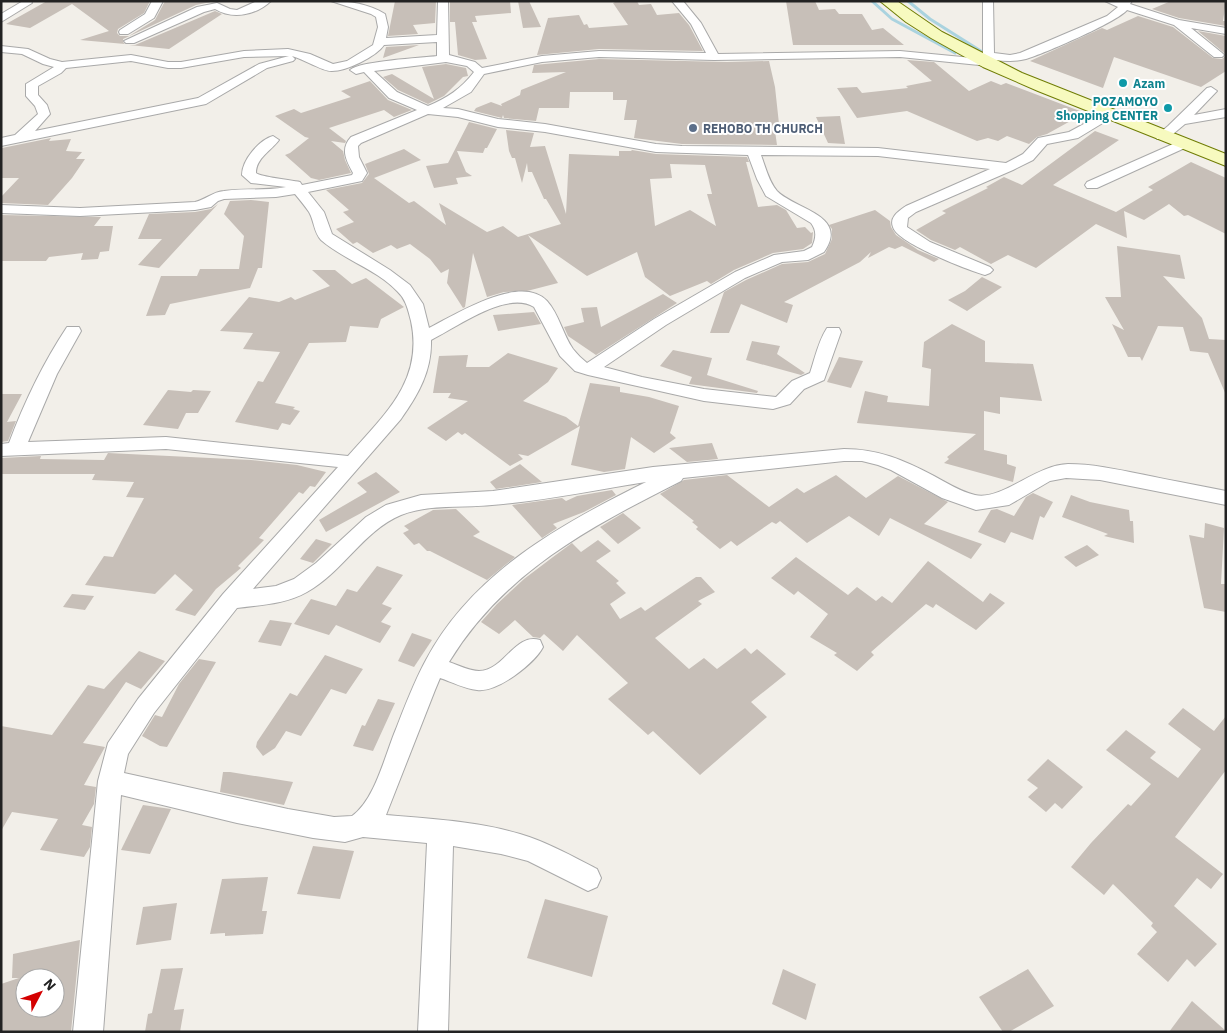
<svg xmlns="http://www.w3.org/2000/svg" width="1227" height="1033" viewBox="0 0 1227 1033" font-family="'IBM Plex Sans',sans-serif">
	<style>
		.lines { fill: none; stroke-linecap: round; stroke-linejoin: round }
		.stream { stroke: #aad3df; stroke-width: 3 }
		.building { fill: #c7bfb8; fill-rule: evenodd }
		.minor-casing { stroke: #a9a9a9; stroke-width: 2 }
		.secondary-casing { stroke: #707d05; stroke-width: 2 }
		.minor { fill: #fff; fill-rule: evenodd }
		.secondary { fill: #f7fabf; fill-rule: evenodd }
		.culture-dot { fill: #0f9aa8; stroke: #fff; stroke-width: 2 }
		.service-dot { fill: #5c6f8a; stroke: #fff; stroke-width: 2 }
		.labels { text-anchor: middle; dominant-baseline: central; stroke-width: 4; stroke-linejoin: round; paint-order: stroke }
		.far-culture-label { font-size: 12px; font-weight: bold; fill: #0d838f; stroke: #fff; text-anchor: start }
		.far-service-label { font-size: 12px; font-weight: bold; fill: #4e5e75; stroke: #fff; text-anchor: start }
	</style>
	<rect width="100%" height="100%" fill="#f2efe9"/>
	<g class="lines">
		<!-- stream -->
		<g class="stream">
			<polyline points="872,1 892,19 955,53"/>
			<polyline points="908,1 930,19 984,53"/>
		</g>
	</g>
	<!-- building -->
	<g class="building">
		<polygon points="47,1 150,1 144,13 118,29 117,33 120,36 129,36 155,20 165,1 216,1 196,5 123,39 123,42 125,44 80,40 109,31 72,4 30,28 6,24"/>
		<polygon points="395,1 436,1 435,23 413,25 418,34 388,36"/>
		<polygon points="450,1 510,1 511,13 475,16 477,22 472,22 487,59 475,60 458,55 455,22 450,22"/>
		<polygon points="518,1 529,1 541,27 523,28"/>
		<polygon points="617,1 637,1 639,5 651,4 657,15 679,13 689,25 703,51 599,49 537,55 548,18 579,15 584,25 587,24 589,28 628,25 613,3"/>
		<polygon points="786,1 815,1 819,10 835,9 839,14 862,14 872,30 883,28 904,45 793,45"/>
		<polygon points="1171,1 1226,1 1223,21 1226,21 1226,26 1179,18 1152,9"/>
		<polygon points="215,11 222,14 169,49 129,45 135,45"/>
		<polygon points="1138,16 1173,27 1213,58 1222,59 1226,55 1226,71 1201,87 1114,57 1103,88 1030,61 1102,28 1107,30"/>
		<polygon points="1198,31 1226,36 1226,55 1223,52"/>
		<polygon points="419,45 383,58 386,47"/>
		<polygon points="599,59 727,62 769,61 775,87 779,124 774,124 777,145 682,144 634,138 637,120 624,120 627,100 613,100 613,92 570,92 569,108 539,108 536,121 504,118 503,115 502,118 474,111 476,108 491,102 502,106 501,104 520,95 521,90 566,72 532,73 534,65"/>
		<polygon points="907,60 934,62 969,91 991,81 1001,85 1006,83 1085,113 1047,134 1037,137 1029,144 1007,136 998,141 988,138 977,141 907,111 857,118 837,88 857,87 862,93 908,88 906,86 932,81"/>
		<polygon points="446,64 466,68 468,76 463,77 444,96 428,104 398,90 383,77 392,74 434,99 422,67"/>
		<polygon points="370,81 388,100 412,110 394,117 384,110 329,128 346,141 345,143 331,141 343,151 345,160 351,173 319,180 311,178 285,155 290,153 309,138 305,137 275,116 294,109 301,113 351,97 341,91"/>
		<polygon points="840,116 845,144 828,143 816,117"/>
		<polygon points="469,122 497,129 487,148 485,148 483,153 457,151 466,172 472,176 456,178 458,184 434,188 426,166 448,163"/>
		<path d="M506,130L534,133L530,147L545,146L566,214L569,154L619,156V151H631L632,150L656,154L747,157L749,162H746L758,207L777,205L786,210L797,228L805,227L811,233L813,232L812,243L803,249L773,253L734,270L711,284L707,281L670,296L645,277L637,252L587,276L528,235L558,283L527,291L504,292L487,297L473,253L465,307L463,308L447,283L449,269L441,273L430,259L410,244L397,249L391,245L373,253L357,242L353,244L336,229L354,222L343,212L349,210L326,190L362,183L369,174L365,164L404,149L421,160L374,178L409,203L414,201L446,225L439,203L487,232L503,226L518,237L561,224L546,199H544L532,172H528L527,163L522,183L515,158H512L509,151ZM670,164L705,165L712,194H707L716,226L690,210L655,226L650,179L672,178Z"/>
		<polygon points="1095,131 1119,140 1053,185 1116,212 1153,190 1148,187 1191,162 1226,178 1226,234 1188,215 1184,216 1169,204 1144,220 1124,211 1127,238 1096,224 1036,268 1008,255 991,264 960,247 955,250 931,240 916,230 946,213 942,211 988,188 986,187 1004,177 1022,185"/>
		<polygon points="51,138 49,141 71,139 66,151 82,152 76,159 85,159 72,178 48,205 1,203 1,197 19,178 1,178 2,148"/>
		<polygon points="251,200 269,202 262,268 258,268 250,288 170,304 165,315 146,316 161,276 197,276 200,269 239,269 244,236 224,214 230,201"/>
		<polygon points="218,204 159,268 138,265 162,239 138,239 149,214 195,212 211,209"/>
		<polygon points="875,210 890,221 891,227 896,235 918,250 939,259 934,262 902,246 895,249 889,247 868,258 871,252 860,262 784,302 793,305 787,323 741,304 729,333 710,333 724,292 746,280 782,264 808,262 825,254 832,239 832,229 829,225"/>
		<polygon points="1,215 101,217 94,226 113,226 109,251 100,252 98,259 81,260 83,253 49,257 46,261 1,261"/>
		<polygon points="1117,246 1180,255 1185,279 1163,276 1202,318 1209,339 1226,340 1226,395 1208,353 1190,351 1183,327 1158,326 1142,361 1140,357 1128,357 1112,324 1124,330 1105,297 1121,297"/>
		<polygon points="312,270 335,270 352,284 366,278 404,307 381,319 378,328 350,326 346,342 309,343 275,403 295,407 293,409 300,411 290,425 282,423 278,430 235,422 258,381 263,382 280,352 243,349 253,333 220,331 249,297 279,302 291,297 295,300 330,286"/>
		<polygon points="982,277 1002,287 967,311 948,300 965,291"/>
		<polygon points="663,294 677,303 596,355 568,336 564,327 584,322 581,308 597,307 601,327"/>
		<polygon points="534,312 541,324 498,331 493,315"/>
		<polygon points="952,324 985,341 985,362 1033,364 1042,401 1000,397 1000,414 984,411 984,450 1007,455 1007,464 1016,467 1013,482 944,463 949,459 947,457 976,434 857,423 865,391 888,396 887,402 929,406 931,369 922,367 924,342"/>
		<polygon points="752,341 780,346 777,354 805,373 801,375 746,360"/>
		<polygon points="673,350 712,358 707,375 758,391 757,393 689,384 692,377 660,366"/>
		<polygon points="508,353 558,368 548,382 523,401 566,417 578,426 590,383 620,387 620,392 649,397 679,406 670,433 676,438 654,453 631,437 625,469 604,472 571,465 580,426 528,456 518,454 523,459 510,466 465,433 462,435 458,432 446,441 427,428 468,401 448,398 451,393 433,393 439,356 468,355 466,367 489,367"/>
		<polygon points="839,357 863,361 851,388 827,382"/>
		<polygon points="168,390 191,392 193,390 211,391 198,413 186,413 178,429 143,425"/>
		<polygon points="1,394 22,394 7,422 16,421 8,441 1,442"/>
		<polygon points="712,443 718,459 687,462 669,448"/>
		<polygon points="108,453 251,460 297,465 326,472 315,487 310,486 303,494 299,492 259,538 264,540 238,566 241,568 216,589 195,616 175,610 193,590 175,574 155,594 85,585 104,556 113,557 144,498 126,497 134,482 92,480 95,474 1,474 1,458 41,456 40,459 104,460"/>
		<polygon points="520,464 542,482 496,489 490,482"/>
		<polygon points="376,472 400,492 326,532 319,520 367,492 357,483"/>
		<polygon points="727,475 769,507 797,488 804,493 836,475 866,498 898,476 948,502 924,524 982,544 971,559 890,518 879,536 849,516 807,543 780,521 776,524 772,522 737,546 731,541 720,549 696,529 698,527 692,522 694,521 660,494 684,480"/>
		<polygon points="612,490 616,495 584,512 553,524 557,528 542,538 512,505 562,498 566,501 577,496"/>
		<polygon points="1033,493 1053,502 1044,518 1040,516 1033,540 1011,532 1005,543 978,532 991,510 997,509 1014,516 1026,497"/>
		<polygon points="1071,495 1090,502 1129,510 1130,521 1133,521 1134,543 1104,536 1108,534 1062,517"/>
		<polygon points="456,509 480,532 473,536 515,557 487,580 430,551 427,551 419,543 414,545 403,533 409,530 404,526 433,510"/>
		<polygon points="623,513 641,528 618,544 600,527"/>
		<polygon points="1205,523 1224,528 1221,584 1226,584 1226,612 1204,608 1189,535 1204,538"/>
		<polygon points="316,539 332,544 313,563 300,559"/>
		<polygon points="598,540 611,551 596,561 619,581 616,583 626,593 610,604 620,619 641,607 645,611 696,577 701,577 715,592 698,601 702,604 655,638 689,669 704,658 717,669 745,648 751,654 757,649 786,674 751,702 767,717 700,775 653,731 648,735 608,699 628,683 577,635 563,651 544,634 540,638 533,637 515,620 499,634 481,622 497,604 524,579 553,557 572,543 581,552"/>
		<polygon points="1087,545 1099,555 1076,567 1064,557"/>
		<polygon points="796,557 848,595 857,587 876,601 882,596 892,603 928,561 983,602 990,593 1005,603 976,630 936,604 933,608 926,604 871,652 874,655 857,671 834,655 837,653 810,637 828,614 798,591 794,595 771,578"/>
		<polygon points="377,566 403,575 382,604 392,608 381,622 391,626 380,643 336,625 329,635 294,624 311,599 336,606 347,589 357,592"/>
		<polygon points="72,594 94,596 85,610 63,607"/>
		<polygon points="270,620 292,623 281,646 258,642"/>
		<polygon points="412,633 432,640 414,667 398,661"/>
		<polygon points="139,651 165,661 141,689 126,682 83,743 105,747 84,785 96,787 94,804 82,825 92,827 90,847 84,857 40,850 58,819 12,812 1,831 1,726 52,735 88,685 104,689"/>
		<polygon points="325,655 363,669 346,694 331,689 301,736 286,731 275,748 263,756 256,747 257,742 290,693 297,696"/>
		<polygon points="199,659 216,662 167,747 160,746 142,736 155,715 162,717 179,684"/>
		<polygon points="378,699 395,703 373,751 353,746 362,725 365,726"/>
		<polygon points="1183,708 1214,731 1226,716 1226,770 1175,837 1223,874 1211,889 1197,878 1174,906 1217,944 1195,967 1187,959 1168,982 1137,954 1157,932 1151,926 1153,923 1113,884 1104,895 1071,867 1091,843 1128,804 1131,806 1151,784 1106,750 1126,730 1156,752 1150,758 1178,778 1201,749 1168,724"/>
		<polygon points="1048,759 1083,787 1062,809 1055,803 1046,812 1028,797 1038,788 1027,780"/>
		<polygon points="223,772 230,772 293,782 284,805 220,792"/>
		<polygon points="143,805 171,809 150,854 121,850"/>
		<polygon points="313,846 354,851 340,899 297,894"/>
		<polygon points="268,877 262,911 267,911 263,934 225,936 225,933 210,934 222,879"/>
		<polygon points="545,899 608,916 592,977 527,958"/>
		<polygon points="177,903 171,940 136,945 143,907"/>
		<path d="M80,940L71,1032H1V984L19,978H12L13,954ZM25,978H55V1008H25Z"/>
		<polygon points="183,968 174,1010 184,1009 180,1032 145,1032 148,1014 152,1013 161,969"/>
		<polygon points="783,969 816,984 806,1020 772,1004"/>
		<polygon points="1028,969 1054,1006 1009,1032 1003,1032 979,997"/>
		<polygon points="1192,1001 1226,1031 1226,1032 1169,1032"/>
	</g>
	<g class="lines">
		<defs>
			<g id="minor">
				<polygon points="23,1 31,1 32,3 1,22 1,14"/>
				<polygon points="152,1 163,1 154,18 128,34 120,34 119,32 120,30 145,14"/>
				<path d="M257,1H271C256,15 233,20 215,9L204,12L134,43H126L124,41L197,7L217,3L230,9L237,10Z"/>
				<path d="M331,1C349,1 369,4 385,14L388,27L386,38L437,35L438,1H448L449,55L475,62L482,68L542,56L599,51L706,53L691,24L672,1H683L701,23L718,54L900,51L983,59V1H993L994,53L1010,55L1020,53L1107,16L1118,7L1105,1H1132L1130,4L1179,20L1226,28V34L1191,28L1222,53L1224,55L1222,57H1214L1174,25L1127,10C1117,22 1043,54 1026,59C1015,62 1005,61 994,60L993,65L989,66L900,57L714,60L599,57L542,62L484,74L471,92L443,108L458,109L498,119L545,124L656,144L682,146L878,148L1006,163L1023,154L1038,138L1069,132L1106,112H1114L1116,115L1078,138L1047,144L1033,160L1013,170L916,212L908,218L907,227L930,242L990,267L993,270L990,273L985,275C968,270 897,243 893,227C889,217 899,211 906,206L990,169L878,156L761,155C765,166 769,182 777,191C794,209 850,215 824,252L808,260L782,262L745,278L666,325L604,367L642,377L704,389L776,397L792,381L810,373C815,358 818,342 827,328H839L841,332L824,380L804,389L790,404L773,409L704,401L588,375L575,371L560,356L534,307C507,290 457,327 431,340C432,371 418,395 401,419L253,589L276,586L294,579L316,563L366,517L386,505L421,495L493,491L653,467L844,449C878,449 904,460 934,476C947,483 961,492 975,495C1002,501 1035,465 1068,464C1092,464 1116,469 1140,474C1168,480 1197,485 1226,491V505L1100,480L1066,478L1050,481L1009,505L976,510L942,498L891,470L878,465L862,461H844L683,478L681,481C590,527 504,572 449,662C458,665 470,671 479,671C504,671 515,632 540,640L543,647C535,663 497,693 477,690C465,689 452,682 440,678L435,690L386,815C431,819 477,821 520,834C547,842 572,856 597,869L601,878L597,887L588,891L528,861L501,854L453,846L448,1032H418L427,843L363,837L345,842L313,838L237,823L121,795L103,1032H73L98,781L108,743L138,699L223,594L338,467L166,449L1,456V444L9,443C24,403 43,363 67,327H79L81,331L57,374L28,442L166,437L348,456C384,415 424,381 411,321C408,310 406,299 397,291C376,269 344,260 321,240C314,233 314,220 309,212C305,206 300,200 295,194L276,197L224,199L218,201L211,207L195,210L80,216L1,213V205L80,208L195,202C205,200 212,192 224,191C244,188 265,191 286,187L251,183L242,175C242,160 259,140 273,136L279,140C271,151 256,158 256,173C261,177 290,180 300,182L302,185L352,175L353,173C346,160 340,149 351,137L417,110L389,98L364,72L356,74L350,70C359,61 422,58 437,56V42L384,45C376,57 346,71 332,71C324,72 303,59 292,56L295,59L293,61L267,68L206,104L1,146V138L15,135L38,114L35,106L26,96V84L54,67L43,64L22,54L1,52V46L28,49L50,59L62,62L131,55L168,62H181L244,51L288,49L310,54L333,64L347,61L373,45L378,27L376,17L371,14ZM289,56L259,64L198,98L35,131L50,114L47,105L38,95V86L61,73L66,68L131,61L168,68H181L244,57ZM446,62L467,66L474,72C461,89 447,98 428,106L397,92L374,71ZM428,114L458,117L498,127L545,132L656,152L748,155L757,179L766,196L811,223C817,231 816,238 812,247L804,251L774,255L735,272L654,319L587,363C582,359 577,354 573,349C563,335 559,314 547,301C520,273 455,315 429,328L423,304L410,285L390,270L332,234L324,212L308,192L362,181L367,173L359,157L358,146L361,143ZM646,482C561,524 472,573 426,660C414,682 405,706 396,729C385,755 375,800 352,816L334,817L288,809L124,773L128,754L154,713L237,608C261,605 286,604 307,592C343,572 363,531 401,515C429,504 462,508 492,505C543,501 595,490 646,482Z"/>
				<polygon points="1211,87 1217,91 1194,115 1226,109 1226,117 1185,124 1167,139 1157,139 1156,136 1168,126 1207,88"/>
				<polygon points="1182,140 1189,144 1187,147 1097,188 1087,188 1085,185 1087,182"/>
			</g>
			<polygon id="secondary" points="880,1 897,1 942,32 1022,73 1226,154 1226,166 1038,91 983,67 931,38 906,22"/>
		</defs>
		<!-- minor casing -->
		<use href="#minor" class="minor-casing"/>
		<!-- secondary casing -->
		<use href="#secondary" class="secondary-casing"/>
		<!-- minor -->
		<use href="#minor" class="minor"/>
		<!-- secondary -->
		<use href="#secondary" class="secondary"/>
	</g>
	<!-- markers -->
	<g class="culture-dot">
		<circle cx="1123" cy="83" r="5"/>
		<circle cx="1168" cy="108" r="5"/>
	</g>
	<circle class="service-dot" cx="693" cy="128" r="5"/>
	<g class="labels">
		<!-- far-culture labels -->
		<g class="far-culture-label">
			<text x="1133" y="83">Azam</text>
			<text x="1158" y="101" text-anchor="end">POZAMOYO<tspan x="1158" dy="14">Shopping CENTER</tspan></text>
		</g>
		<!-- far-service labels -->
		<g class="far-service-label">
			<text x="703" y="128">REHOBO TH CHURCH</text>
		</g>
	</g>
	<!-- border -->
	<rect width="1227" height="1033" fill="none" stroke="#222222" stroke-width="5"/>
	<!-- north arrow -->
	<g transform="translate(40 993) rotate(49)"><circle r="24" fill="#ffffff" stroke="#a7a7a7"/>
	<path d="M0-4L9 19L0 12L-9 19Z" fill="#d40000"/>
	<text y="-8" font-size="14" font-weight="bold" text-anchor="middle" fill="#222222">N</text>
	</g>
</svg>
